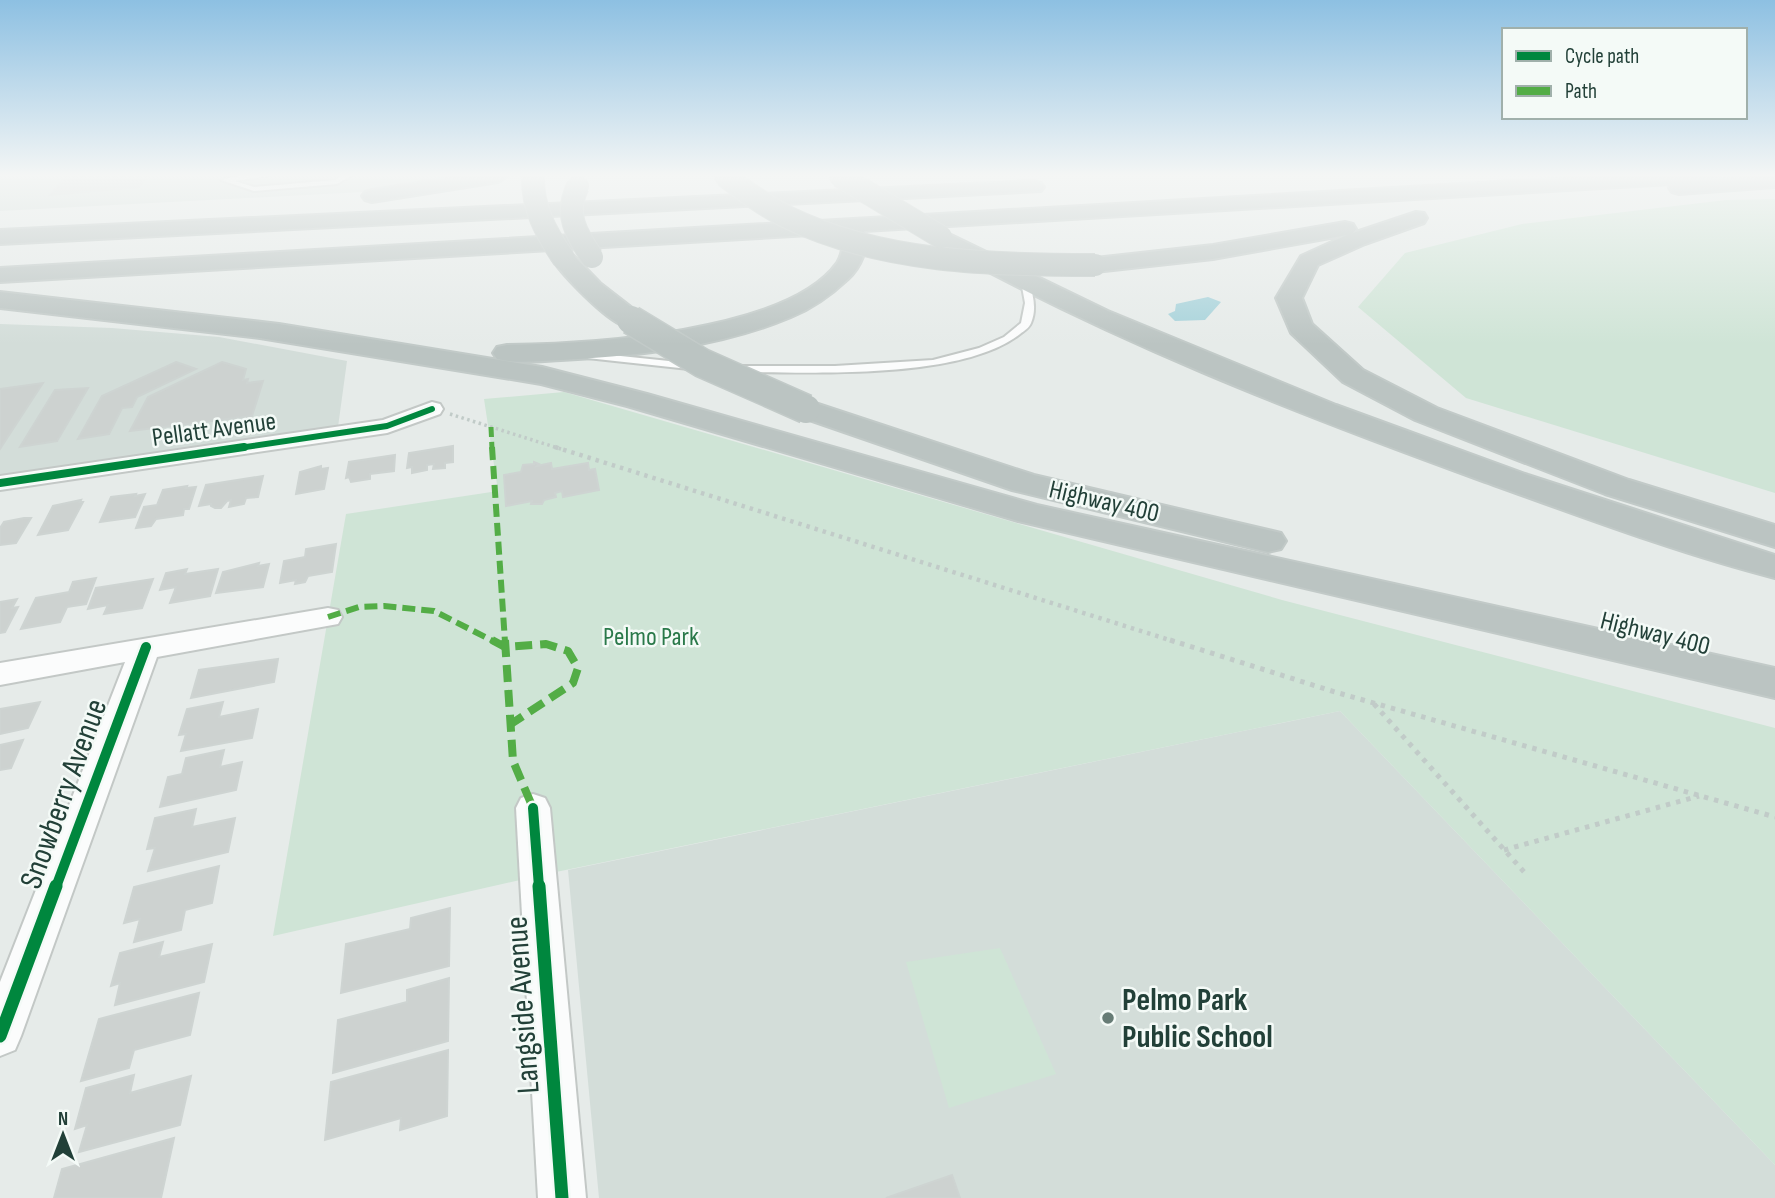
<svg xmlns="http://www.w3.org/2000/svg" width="1775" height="1198" viewBox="0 0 1775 1198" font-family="'Sofia Sans Condensed',sans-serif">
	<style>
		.built { fill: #d3ddd9 }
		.green { fill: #cfe4d6 }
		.water { fill: #a6d2da }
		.building { fill: #cdd2d0; stroke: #ced4d2; stroke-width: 2 }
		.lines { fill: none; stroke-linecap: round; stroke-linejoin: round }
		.service-casing { stroke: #c3c8c6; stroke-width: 4 }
		.minor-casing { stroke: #c3c8c6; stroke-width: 4 }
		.motorway-casing { stroke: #c2cac8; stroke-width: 4 }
		.path-far2 { stroke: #c1cbc8; stroke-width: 3.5; stroke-dasharray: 2.5 3.5; stroke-linecap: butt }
		.path-far1 { stroke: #c1cbc8; stroke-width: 4.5; stroke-dasharray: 3.5 5; stroke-linecap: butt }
		.path { stroke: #c1cbc8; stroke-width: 5; stroke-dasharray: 4.5 6; stroke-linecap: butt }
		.service { fill: #fbfcfc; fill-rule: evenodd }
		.minor { fill: #fbfcfc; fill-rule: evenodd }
		.motorway { fill: #bbc4c2; fill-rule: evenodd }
		.motorway-bridge-far1-casing { stroke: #c2cac8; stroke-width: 24; stroke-linecap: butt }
		.motorway-bridge-casing { stroke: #c2cac8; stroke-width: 31; stroke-linecap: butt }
		.motorway-bridge-far1 { stroke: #bbc4c2; stroke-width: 22 }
		.motorway-bridge { stroke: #bbc4c2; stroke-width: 28 }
		.quiet-far2 { stroke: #53ad46; stroke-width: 5; stroke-dasharray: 10 5; stroke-linecap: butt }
		.quiet-far1 { stroke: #53ad46; stroke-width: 6; stroke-dasharray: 13 6; stroke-linecap: butt }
		.quiet { stroke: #53ad46; stroke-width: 8; stroke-dasharray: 17 8; stroke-linecap: butt }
		.cycleway-far3-casing { stroke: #f4faf7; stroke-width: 10 }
		.cycleway-far2-casing { stroke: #f4faf7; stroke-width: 12 }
		.cycleway-far1-casing { stroke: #f4faf7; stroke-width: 15 }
		.cycleway-casing { stroke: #f4faf7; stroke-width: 18 }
		.cycleway-far3 { stroke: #00873e; stroke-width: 6 }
		.cycleway-far2 { stroke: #00873e; stroke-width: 8 }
		.cycleway-far1 { stroke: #00873e; stroke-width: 10 }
		.cycleway { stroke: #00873e; stroke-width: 13 }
		.poi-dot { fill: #677c76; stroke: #f4faf7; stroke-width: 2.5 }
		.labels { text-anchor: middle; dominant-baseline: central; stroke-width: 5; stroke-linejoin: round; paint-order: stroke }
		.street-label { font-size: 26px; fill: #224038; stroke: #f4faf7 }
		.park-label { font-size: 26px; fill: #2a794a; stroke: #f4faf7 }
		.near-street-label { font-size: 32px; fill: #224038; stroke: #f4faf7 }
		.near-poi-label { font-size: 32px; font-weight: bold; fill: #224038; stroke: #f4faf7; text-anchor: start }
	</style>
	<rect width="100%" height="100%" fill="#e6ebe9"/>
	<!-- built -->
	<g class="built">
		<polygon points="0,176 467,176 363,192 0,211"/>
		<polygon points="0,324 112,328 219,337 347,361 338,427 0,477"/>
		<polygon points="1340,711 1775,1165 1775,1198 599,1198 568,870"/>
	</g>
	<!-- green -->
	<g class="green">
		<polygon points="1775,199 1775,493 1466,398 1358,307 1405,253 1522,224 1726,200"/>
		<polygon points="564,392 1282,600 1775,728 1775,1165 1340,711 551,873 273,936 346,514 498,491 484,399"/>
		<polygon points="1000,948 1056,1074 949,1108 906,962"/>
	</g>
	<!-- water -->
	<polygon class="water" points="1208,297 1221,302 1205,320 1175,321 1168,314 1175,311 1176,304"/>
	<!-- building -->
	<g class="building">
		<polygon points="147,176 139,187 50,195 66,177"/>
		<polygon points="176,362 196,369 137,397 132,407 122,408 109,434 78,439 102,396"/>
		<polygon points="222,362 246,369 243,380 248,379 247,383 263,381 252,416 130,431 148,397"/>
		<polygon points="43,383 0,449 0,389"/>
		<polygon points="88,388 57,441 20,447 55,390"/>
		<polygon points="453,446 453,462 445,463 445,468 433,469 434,464 427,465 427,470 412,473 412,467 407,468 409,453"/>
		<polygon points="395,455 394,471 370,474 370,479 351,482 349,477 346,478 349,462"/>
		<polygon points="534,462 539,464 537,466 551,463 552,469 588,463 589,470 595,469 599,490 563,497 562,491 555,493 556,497 544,500 542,504 531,504 532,501 506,506 504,475 521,472 523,465 534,464"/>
		<polygon points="321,466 321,469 328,468 324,489 296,494 300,472"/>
		<polygon points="263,476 258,497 246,498 244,504 229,507 231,500 227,501 221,508 215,508 211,506 211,504 199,506 206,485"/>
		<polygon points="187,486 186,488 196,487 189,509 184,509 183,515 156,519 151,526 136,528 144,507 157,505 163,490"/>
		<polygon points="136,494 135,496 145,494 135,517 100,522 111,497"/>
		<polygon points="81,500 80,502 83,502 68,530 38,535 53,506"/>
		<polygon points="24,518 31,518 16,543 0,545 0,528 4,522"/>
		<polygon points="336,544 332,572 308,576 305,582 295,584 296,580 280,583 284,561 305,557 306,549"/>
		<polygon points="259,563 258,566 269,564 263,587 216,593 223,572"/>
		<polygon points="187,569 185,574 218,569 210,596 170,603 176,587 160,590 166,573"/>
		<polygon points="96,578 86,604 67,607 60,622 21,629 36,598 69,592 73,582"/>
		<polygon points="153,579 142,608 104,614 108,605 88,609 96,588"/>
		<polygon points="17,599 12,608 18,607 5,632 0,633 0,602"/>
		<polygon points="278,659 274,682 191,698 199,670"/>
		<polygon points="40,702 28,728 0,734 0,709"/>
		<polygon points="223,702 219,717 258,709 252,738 181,751 186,734 179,735 187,709"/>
		<polygon points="23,740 11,768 0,770 0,745"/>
		<polygon points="224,750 220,767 242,762 236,790 160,807 168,777 182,774 186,758"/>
		<polygon points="196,809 192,827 235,818 228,852 148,871 155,848 147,849 155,818"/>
		<polygon points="219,866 212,903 185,910 181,930 134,942 140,919 124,923 134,887"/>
		<polygon points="450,908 449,966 341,993 346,944 410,929 411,918"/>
		<polygon points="163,942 159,957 212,944 204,982 115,1005 120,983 111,986 120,953"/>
		<polygon points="449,978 448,1041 333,1073 338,1020 407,1002 407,990"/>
		<polygon points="199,993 190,1035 134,1050 129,1068 81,1081 99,1019"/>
		<polygon points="448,1050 447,1116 400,1130 401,1118 325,1140 331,1082"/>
		<polygon points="134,1075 130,1093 191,1076 180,1125 79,1152 87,1125 75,1129 86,1088"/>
		<polygon points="174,1138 161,1198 54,1198 62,1169"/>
		<polygon points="952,1175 960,1198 886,1198"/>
	</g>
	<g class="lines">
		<defs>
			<g id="service">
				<polygon points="238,176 267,176 235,181 254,187 335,180 342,176 351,176 337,184 254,191 221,180"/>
				<path d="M1025,278L1029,281C1033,295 1037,309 1031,323C1029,328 1024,331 1020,334C960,381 807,372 732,372L727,369L732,366H835L933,360L979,348L1004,337L1021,323L1025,303L1021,281Z"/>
				<polygon points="582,352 698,364 703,367 698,370 578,357 578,353"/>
			</g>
			<g id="minor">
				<polygon points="432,402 440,404 443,409 440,414 387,433 0,490 0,476 383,420"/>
				<polygon points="328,608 338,610 342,617 338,624 157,657 21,1036 15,1050 0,1056 0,982 125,662 0,685 0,663"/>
				<polygon points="533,794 545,798 550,808 586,1198 538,1198 516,808 521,798"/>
			</g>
			<g id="motorway">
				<polygon points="460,176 508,176 498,182 372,202 365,200 362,196 365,192 372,190"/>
				<path d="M1602,176H1717L1715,179L1775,176V187L1679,194L1672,192L1669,188L1672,184L864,231C870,248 860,268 848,279C831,295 813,308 791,317C720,347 637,356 561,360C540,361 517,364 497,359L493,353L497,347L507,345C587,344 787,333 837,263C843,254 843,242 845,233L0,282V268Z"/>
				<polygon points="1034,181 1041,183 1044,187 1041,191 0,244 0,230"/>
				<polygon points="1416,212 1424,213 1427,218 1424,223 1365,244 1318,265 1302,298 1312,324 1363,370 1437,408 1629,480 1775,525 1775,547 1605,494 1415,420 1343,382 1291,333 1276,298 1301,256 1347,235 1213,259 1095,272 1087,270 1083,265 1087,260 1095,258 1213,245 1345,222 1353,224 1356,229 1353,233"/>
				<path d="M941,230L1108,311L1336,405L1528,475L1775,555V578C1677,553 1575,514 1480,480C1293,412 1107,339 933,242L930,237L933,232Z"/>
				<path d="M564,252L572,254L600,283L640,314L644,320L640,326C634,327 630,328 624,326C605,319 564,277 552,259L556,254Z"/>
				<polygon points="0,292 279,324 542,367 647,394 1037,505 1775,668 1775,698 1018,521 627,406 541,384 260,338 0,308"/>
				<polygon points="806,400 1034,475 1281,533 1286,541 1281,549 1268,552 1012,490 795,415 791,409 795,403"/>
			</g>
		</defs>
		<!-- service casing -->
		<use href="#service" class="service-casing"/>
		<!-- minor casing -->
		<use href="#minor" class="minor-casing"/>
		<!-- motorway casing -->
		<use href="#motorway" class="motorway-casing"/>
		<!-- path-far2 -->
		<polyline class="path-far2" points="450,414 561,449"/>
		<!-- path-far1 -->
		<polyline class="path-far1" points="555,447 1176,642"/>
		<!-- path -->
		<g class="path">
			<polyline points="1170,640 1335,692 1775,817"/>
			<polyline points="1374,704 1525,873"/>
			<polyline points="1504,850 1699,796"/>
		</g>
		<!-- service -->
		<use href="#service" class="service"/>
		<!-- minor -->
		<use href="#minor" class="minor"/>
		<!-- motorway -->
		<use href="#motorway" class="motorway"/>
		<defs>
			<g id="motorway-bridge-far1">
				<path d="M533,176C532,208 546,233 564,259"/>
				<path d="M725,176C745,191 765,206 787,217C881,263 993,265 1095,265"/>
				<polyline points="840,176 941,237"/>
				<path d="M578,186C564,214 576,234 592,257"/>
			</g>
			<polyline id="motorway-bridge" points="631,320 702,363 806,409"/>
		</defs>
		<!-- motorway-bridge-far1 casing -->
		<use href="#motorway-bridge-far1" class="motorway-bridge-far1-casing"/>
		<!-- motorway-bridge casing -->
		<use href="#motorway-bridge" class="motorway-bridge-casing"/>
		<!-- motorway-bridge-far1 -->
		<use href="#motorway-bridge-far1" class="motorway-bridge-far1"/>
		<!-- motorway-bridge -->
		<use href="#motorway-bridge" class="motorway-bridge"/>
		<!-- quiet-far2 -->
		<polyline class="quiet-far2" points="491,427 492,449"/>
		<!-- quiet-far1 -->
		<g class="quiet-far1">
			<polyline points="492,447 505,642"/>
			<polyline points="328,617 359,607 384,606 434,611 495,642"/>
		</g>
		<!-- quiet -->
		<g class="quiet">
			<polyline points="492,640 505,647 546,644 568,651 578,668 573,683 511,724"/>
			<polyline points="505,640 513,761 533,808"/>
		</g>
		<defs>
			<polyline id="cycleway-far3" points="232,449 387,426 432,409"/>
			<polyline id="cycleway-far2" points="0,483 244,447"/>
			<g id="cycleway-far1">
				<polyline points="533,808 539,887"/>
				<polyline points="56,887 146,647"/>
			</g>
			<g id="cycleway">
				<polyline points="539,886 562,1198"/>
				<polyline points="0,1036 56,886"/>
			</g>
		</defs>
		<!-- cycleway-far3 casing -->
		<use href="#cycleway-far3" class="cycleway-far3-casing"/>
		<!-- cycleway-far2 casing -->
		<use href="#cycleway-far2" class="cycleway-far2-casing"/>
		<!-- cycleway-far1 casing -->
		<use href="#cycleway-far1" class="cycleway-far1-casing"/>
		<!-- cycleway casing -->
		<use href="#cycleway" class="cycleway-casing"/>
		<!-- cycleway-far3 -->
		<use href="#cycleway-far3" class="cycleway-far3"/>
		<!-- cycleway-far2 -->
		<use href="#cycleway-far2" class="cycleway-far2"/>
		<!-- cycleway-far1 -->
		<use href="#cycleway-far1" class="cycleway-far1"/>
		<!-- cycleway -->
		<use href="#cycleway" class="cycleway"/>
	</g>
	<!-- sky -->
	<linearGradient id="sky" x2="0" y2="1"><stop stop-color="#8dc0e2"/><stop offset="0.51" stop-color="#f4f6f5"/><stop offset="1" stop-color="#f4f6f5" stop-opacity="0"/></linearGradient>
	<rect width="1775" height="344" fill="url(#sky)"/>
	<!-- markers -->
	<circle class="poi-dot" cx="1108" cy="1018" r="7"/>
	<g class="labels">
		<!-- street labels -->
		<g class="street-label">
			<text transform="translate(214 430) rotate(-8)">Pellatt Avenue</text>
			<text transform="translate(1104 502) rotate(13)">Highway 400</text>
			<text transform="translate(1655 634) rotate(14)">Highway 400</text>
		</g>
		<!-- park labels -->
		<g class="park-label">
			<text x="651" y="637">Pelmo Park</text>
		</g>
		<!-- near-street labels -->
		<g class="near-street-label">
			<text transform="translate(64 794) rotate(-70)">Snowberry Avenue</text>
			<text transform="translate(523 1005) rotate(-94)">Langside Avenue</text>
		</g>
		<!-- near-poi labels -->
		<g class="near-poi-label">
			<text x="1122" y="1000">Pelmo Park<tspan x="1122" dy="37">Public School</tspan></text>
		</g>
	</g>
	<!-- legend -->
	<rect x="1502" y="28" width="245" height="91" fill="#f4faf7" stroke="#a0b0ab" stroke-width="2"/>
	<rect x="1516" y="51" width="35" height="10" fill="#00873e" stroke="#a0b0ab" stroke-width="2"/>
	<text x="1565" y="63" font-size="21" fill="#224038">Cycle path</text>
	<rect x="1516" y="86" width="35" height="10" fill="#53ad46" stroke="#a0b0ab" stroke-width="2"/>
	<text x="1565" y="98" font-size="21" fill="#224038">Path</text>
	<!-- north arrow -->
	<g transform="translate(63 1135)" stroke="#f4faf7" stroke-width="5" paint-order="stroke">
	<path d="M0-5L12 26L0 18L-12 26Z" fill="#224038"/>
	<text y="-10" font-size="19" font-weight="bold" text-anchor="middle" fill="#224038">N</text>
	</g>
</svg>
